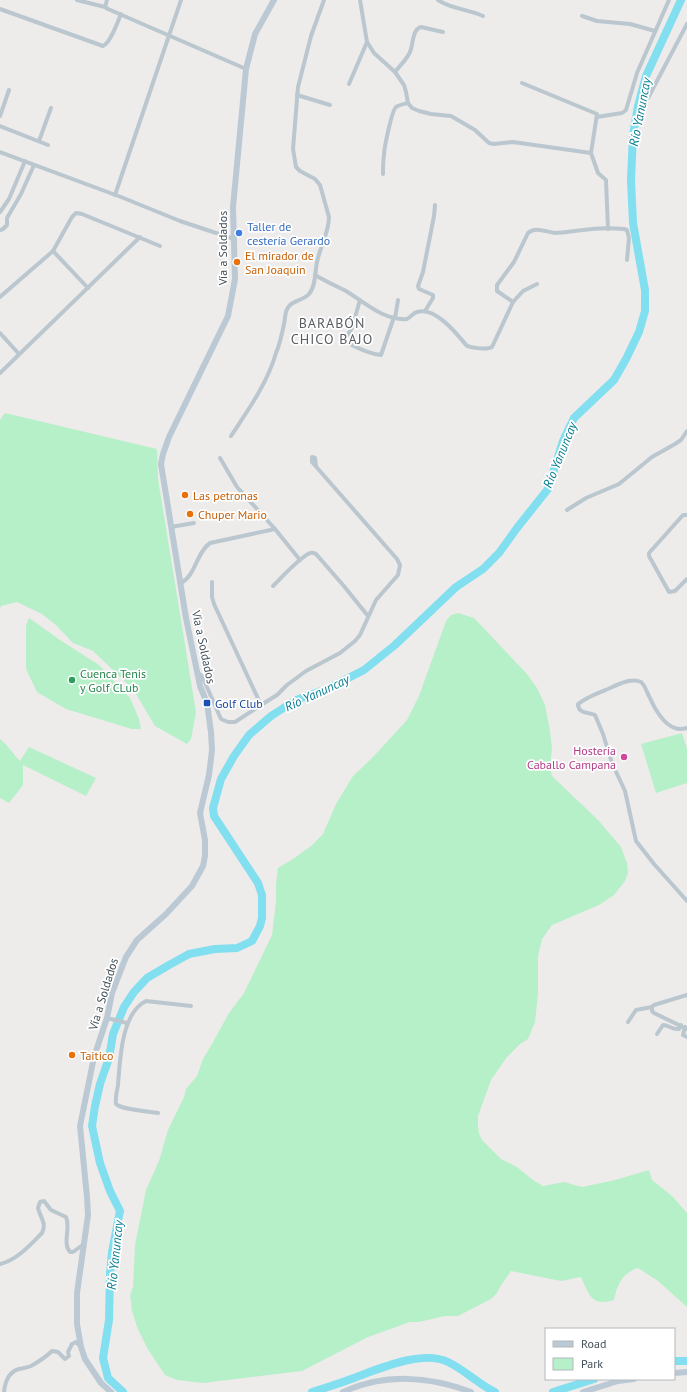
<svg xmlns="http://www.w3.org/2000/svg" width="687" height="1392" viewBox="0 0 687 1392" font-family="'PT Sans',sans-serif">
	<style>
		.green { fill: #b6f0c8 }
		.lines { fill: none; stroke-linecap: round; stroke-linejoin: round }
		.river { stroke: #81dfef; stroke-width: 8 }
		.street { stroke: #bbc7cf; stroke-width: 4 }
		.secondary { stroke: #bbc9d4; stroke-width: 6 }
		.shop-dot { fill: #3f7fe0; stroke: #fff; stroke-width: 1.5 }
		.food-dot { fill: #e8710a; stroke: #fff; stroke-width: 1.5 }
		.leisure-dot { fill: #2e9e5b; stroke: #fff; stroke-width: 1.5 }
		.transit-dot { fill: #1a4fb4; stroke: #fff; stroke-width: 1.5 }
		.hotel-dot { fill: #d1479c; stroke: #fff; stroke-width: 1.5 }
		.labels { text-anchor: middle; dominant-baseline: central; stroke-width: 3.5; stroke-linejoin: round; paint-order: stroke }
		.shop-label { font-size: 12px; fill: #366cbe; stroke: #fff; text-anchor: start }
		.street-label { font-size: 12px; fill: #435059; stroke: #fff }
		.food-label { font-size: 12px; fill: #c56008; stroke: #fff; text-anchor: start }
		.leisure-label { font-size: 12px; fill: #27864d; stroke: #fff; text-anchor: start }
		.transit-label { font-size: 12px; fill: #164399; stroke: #fff; text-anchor: start }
		.hotel-label { font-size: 12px; fill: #b23c85; stroke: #fff; text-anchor: end }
		.water-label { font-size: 13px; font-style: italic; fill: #087f92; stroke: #fff }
		.quarter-label { font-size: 14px; letter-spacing: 1px; fill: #585c61; stroke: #fff }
	</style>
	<rect width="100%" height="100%" fill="#eeebeb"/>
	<!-- green -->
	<g class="green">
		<polygon points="5,413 157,449 158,479 196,712 191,739 187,744 155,726 133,689 93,651 73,643 56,625 42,614 17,602 1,606 0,608 0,420"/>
		<path d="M458,613L474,618L527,674L537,688L545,705L550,731L552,749L550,767L552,776L598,820L621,847L627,863L628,873L625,881L614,895L599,905L552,925L542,939L538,956V994L535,1022L528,1039L520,1044L507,1057L491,1080L478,1116V1125L479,1134L483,1141L501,1159L517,1167L533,1180L543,1186L564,1182L582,1187L615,1180L649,1170L652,1180L672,1196L687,1213V1307L658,1281L638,1268C622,1273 617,1285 614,1300C591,1307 589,1294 581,1277L561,1281L511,1271L501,1285L497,1293L491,1299L458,1316H445L419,1322H410L368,1337L302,1371L203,1383L177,1380L165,1375L147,1348L137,1327L132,1311L130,1295L133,1287L135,1245L146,1190L159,1161L168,1130L184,1097L186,1089L197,1076L203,1059L212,1044L229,1013L244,993L272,935L276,901V884L278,868L293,859L311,846L323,834L336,804L353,776L373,757L407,720L419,696L446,621L451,615Z"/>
		<polygon points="29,618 60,640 99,665 130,698 139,719 141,729 132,729 66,709 37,692 26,669 26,626"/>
		<polygon points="682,733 687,749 687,783 656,793 641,744"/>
		<path d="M0,739C8,745 13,754 20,761L29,747L96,778L86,796L23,765V785L9,803L0,798Z"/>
	</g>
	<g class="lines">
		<!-- river -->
		<g class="river">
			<polyline points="674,1361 687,1361"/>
			<polyline points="123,1392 108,1378 103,1358 109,1320 110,1274 112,1252 120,1211 110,1191 100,1163 92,1126 95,1106 100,1084 109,1058 113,1034 124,1007 134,992 147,978 169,965 189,954 215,949 237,948 252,941 260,926 262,918 262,895 258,883 214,816 213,808 221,779 234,756 249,735 271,716 296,700 327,689 364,670 395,645 456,587 483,569 499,553 517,528 548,489 563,441 574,418 614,380 626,359 639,332 645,311 645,290 633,223 631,180 633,135 638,106 646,76 681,0"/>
			<path d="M312,1392C325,1388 338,1384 351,1379C376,1370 422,1349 448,1362C465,1370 478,1384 495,1392"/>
			<polyline points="553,1392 594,1379"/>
		</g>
		<!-- street -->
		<g class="street">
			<polyline points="77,0 105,7"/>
			<polyline points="107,0 105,7 108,9 246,69"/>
			<polyline points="360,0 367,42 374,53 395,72 404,85 406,92 408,103 412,108 419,111 431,114 451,116 475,130 489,143 494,144 513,142 591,153 598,173 606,180 608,229"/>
			<path d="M438,0C451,9 468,9 483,16"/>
			<path d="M0,9L103,46C111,42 117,23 121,14"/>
			<polyline points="582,16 597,21 630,24 655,31"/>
			<path d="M395,72C400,65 409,58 411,49C413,42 413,29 421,27L443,32"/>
			<polyline points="522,83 597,114 591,153"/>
			<polyline points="349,84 367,42"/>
			<polyline points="297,95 330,105"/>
			<polyline points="648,98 687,24"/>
			<polyline points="0,116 9,90"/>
			<polyline points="597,117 622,113 626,110 637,73 669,0"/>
			<polyline points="0,126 48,145"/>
			<polyline points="39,141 51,108"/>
			<polyline points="0,152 121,197 180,221 234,239"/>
			<path d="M383,174C383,167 383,161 384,155C384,148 392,110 396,107C399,105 404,104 408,103"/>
			<polyline points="115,195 181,0"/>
			<polyline points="0,212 9,199 25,161"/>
			<polyline points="0,230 3,229 7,225 7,218 21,194 34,165"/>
			<polyline points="53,251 88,288"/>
			<path d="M315,275C325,281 336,286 346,291C364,302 384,321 407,319C411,317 413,313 417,312C435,306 457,334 467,346C473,348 487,350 492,347L513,302L523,291L537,284"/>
			<polyline points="0,297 53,251 72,217 76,213 82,214 160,246"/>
			<path d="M360,300L352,328L345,339L346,342C357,348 369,354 381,355L394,317"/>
			<path d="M513,302L497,291V285L514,262L528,233C535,226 546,232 555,233C564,233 573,231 583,230C596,228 611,228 624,229L627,230L629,238L627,260"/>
			<polyline points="425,311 433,298 433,295 419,289 418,286 423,272 434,216 435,205"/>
			<polyline points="395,318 398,300"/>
			<polyline points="0,333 19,354"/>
			<polyline points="0,373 140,237"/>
			<path d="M231,436C248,410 267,384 276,353C280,344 282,334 284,324C285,320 285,315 286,312C290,299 302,302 309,294C316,286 315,271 317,262C320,247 329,232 329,217L320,185L315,179L300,171L296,167L293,149L298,87L311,36L324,0"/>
			<polyline points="220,458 237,487 275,529 300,560"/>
			<polyline points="567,510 586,498 619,484 652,457 675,444 681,440 687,431"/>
			<polyline points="687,515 683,515 649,553 649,556 669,592 675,591 687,579"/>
			<polyline points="171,527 194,523"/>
			<polyline points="212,582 212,597 214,604 261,705"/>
			<path d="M181,583C196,575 196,553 210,543L275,529"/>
			<path d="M273,586C282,577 299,558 310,553C313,552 313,553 316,554L343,585L368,616"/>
			<polyline points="198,673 202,676 221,719 228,722 235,722 261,705 277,695 287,685 306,671 340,653 355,641 360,635 376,600 398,575 400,565 397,559 312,462 312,457 315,458 316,466"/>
			<path d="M687,728C683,729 679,730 675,728C664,725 654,708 650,698C647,693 645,685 641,682C631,677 617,685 608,689C598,693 587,697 578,704C578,714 588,712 595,715L603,734L612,763L625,791L636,841L654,864L687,901"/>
			<polyline points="687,995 654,1005 652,1007 652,1011 654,1013 687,1029"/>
			<polyline points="107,1018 127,1023"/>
			<polyline points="628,1022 636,1010 652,1007"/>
			<polyline points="685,1027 683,1035 687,1037"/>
			<path d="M657,1034L663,1025C669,1025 672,1030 679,1029L681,1025"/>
			<path d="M158,1113C148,1111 122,1110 116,1104C115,1097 117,1091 118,1085C120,1061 121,1013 146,1001L191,1006"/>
			<path d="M0,1264C17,1260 30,1245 42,1233C47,1223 40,1217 38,1208L40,1202L44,1201L51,1210L66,1217C71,1228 62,1243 70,1252H73L84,1244"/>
			<path d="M4,1392C5,1382 8,1372 19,1369C23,1368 27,1368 31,1366C38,1362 46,1357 52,1351L58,1352L65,1359L69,1356L68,1352L72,1344L76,1342L81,1347"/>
		</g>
		<!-- secondary -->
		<g class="secondary">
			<polyline points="674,1373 687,1372"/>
			<polyline points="111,1392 101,1383 85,1359 81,1347 77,1324 77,1293 88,1215 87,1197 80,1126 94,1057 107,1018 112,993 126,957 137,940 166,914 192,886 203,866 205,856 205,840 200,813 209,775 212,750 211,732 207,703 200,686 186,618 161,464 163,454 169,437 228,316 235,279 233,207 246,69 255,34 274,0"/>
			<path d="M343,1392C384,1373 429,1376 471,1392"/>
			<polyline points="583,1392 618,1381 634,1379"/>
		</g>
	</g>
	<!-- markers -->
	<circle class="shop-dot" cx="239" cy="233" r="4"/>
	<g class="food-dot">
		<circle cx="237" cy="262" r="4"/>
		<circle cx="185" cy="495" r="4"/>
		<circle cx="190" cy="514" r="4"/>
		<circle cx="72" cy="1055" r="4"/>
	</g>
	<circle class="leisure-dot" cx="72" cy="680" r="4"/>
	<rect class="transit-dot" x="203" y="699" width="8" height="8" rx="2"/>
	<circle class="hotel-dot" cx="624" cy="757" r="4"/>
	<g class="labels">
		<!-- shop labels -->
		<g class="shop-label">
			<text x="247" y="226">Taller de<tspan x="247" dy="14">cestería Gerardo</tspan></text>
		</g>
		<!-- street labels -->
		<g class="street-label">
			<text transform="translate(222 248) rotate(-90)">Vía a Soldados</text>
			<text transform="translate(204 647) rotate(78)">Vía a Soldados</text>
			<text transform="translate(103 994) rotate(-73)">Vía a Soldados</text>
		</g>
		<!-- food labels -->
		<g class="food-label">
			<text x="245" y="255">El mirador de<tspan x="245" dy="14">San Joaquin</tspan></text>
			<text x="193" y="495">Las petronas</text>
			<text x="198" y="514">Chuper Mario</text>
			<text x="80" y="1055">Taitico</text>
		</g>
		<!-- leisure labels -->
		<g class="leisure-label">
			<text x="80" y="673">Cuenca Tenis<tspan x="80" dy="14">y Golf CLub</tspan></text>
		</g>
		<!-- transit labels -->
		<g class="transit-label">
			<text x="215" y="703">Golf Club</text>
		</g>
		<!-- hotel labels -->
		<g class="hotel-label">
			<text x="616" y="750">Hostería<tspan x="616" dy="14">Caballo Campana</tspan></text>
		</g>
		<!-- water labels -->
		<g class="water-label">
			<text transform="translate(640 112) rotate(-79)">Río Yanuncay</text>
			<text transform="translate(560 455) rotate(-68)">Río Yanuncay</text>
			<text transform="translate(317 693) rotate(-25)">Río Yanuncay</text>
			<text transform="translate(115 1255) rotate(-84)">Río Yanuncay</text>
		</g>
		<!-- quarter labels -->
		<g class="quarter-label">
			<text x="332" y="323">BARABÓN<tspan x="332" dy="16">CHICO BAJO</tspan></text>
		</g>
	</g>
	<!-- legend -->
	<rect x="545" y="1328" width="130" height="52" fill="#ffffff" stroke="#b4b9bd"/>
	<rect x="553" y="1341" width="20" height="6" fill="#bbc9d4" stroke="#b4b9bd"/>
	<text x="581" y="1348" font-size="12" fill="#435059">Road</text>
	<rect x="553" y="1358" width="20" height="12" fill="#b6f0c8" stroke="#b4b9bd"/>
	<text x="581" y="1368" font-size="12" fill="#435059">Park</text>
</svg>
